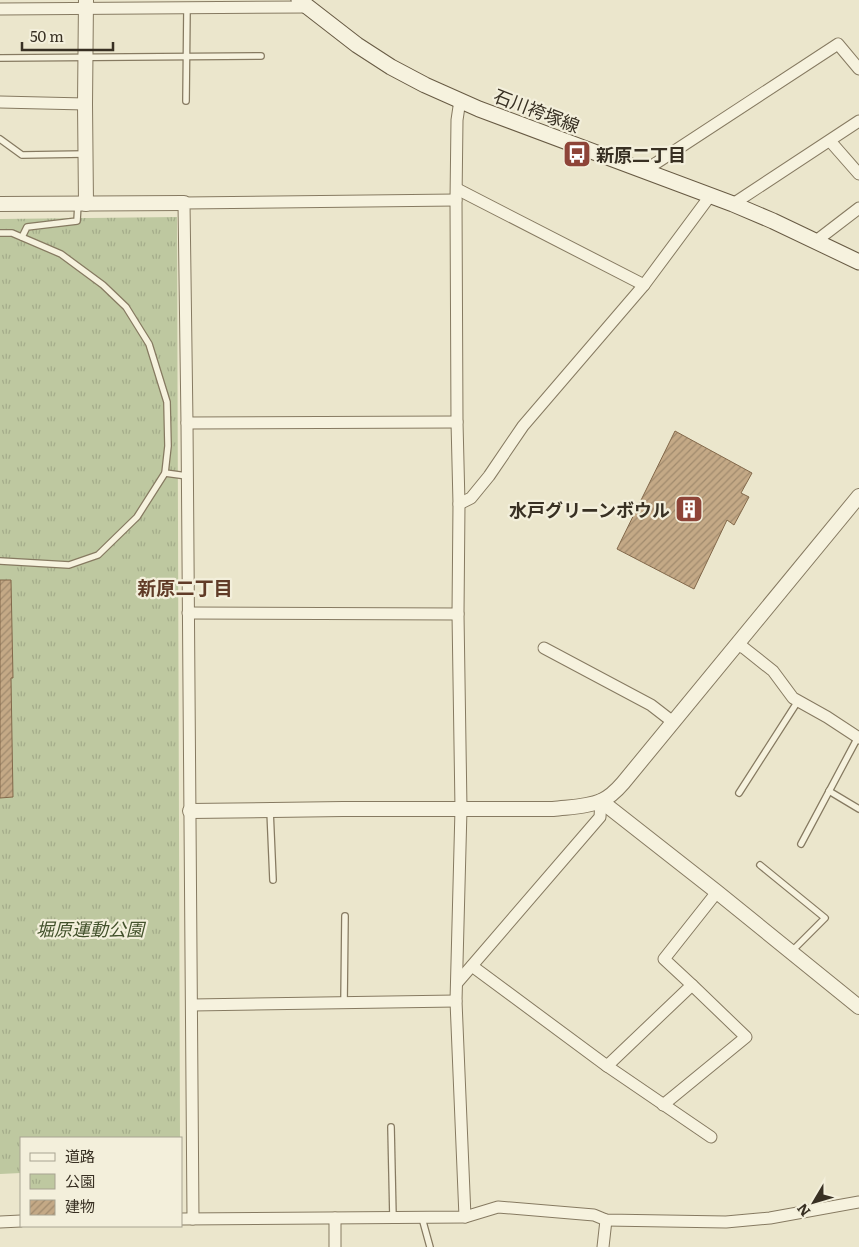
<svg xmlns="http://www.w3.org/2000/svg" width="859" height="1247" viewBox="0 0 859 1247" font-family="Literata,'Noto Sans JP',serif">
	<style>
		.park { fill: url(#park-tufts) }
		.building { fill: url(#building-hatch); stroke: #82684a }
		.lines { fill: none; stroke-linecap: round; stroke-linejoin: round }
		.service-casing { stroke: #867a61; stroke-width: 8 }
		.minor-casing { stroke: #867a61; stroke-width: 13 }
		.tertiary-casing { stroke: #867a61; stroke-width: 16 }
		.secondary-casing { stroke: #685b44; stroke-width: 17 }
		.service { stroke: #f6f2de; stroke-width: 5.5 }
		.minor { stroke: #f6f2de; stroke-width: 11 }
		.tertiary { stroke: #f6f2de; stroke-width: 14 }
		.secondary { stroke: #f6f2de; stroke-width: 15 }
		.labels { text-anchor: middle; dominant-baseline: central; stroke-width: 4.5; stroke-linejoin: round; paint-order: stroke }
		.street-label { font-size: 18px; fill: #383023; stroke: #f3efdb }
		.poi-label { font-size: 18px; font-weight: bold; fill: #383023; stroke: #f3efdb; text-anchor: start }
		.park-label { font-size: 18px; font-style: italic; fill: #43522c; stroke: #f3efdb }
		.neighbourhood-label { font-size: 19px; font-weight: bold; fill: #603b27; stroke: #f3efdb }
	</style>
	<defs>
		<pattern id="park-tufts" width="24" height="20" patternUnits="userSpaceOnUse" patternTransform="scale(1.25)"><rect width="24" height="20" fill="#bec8a0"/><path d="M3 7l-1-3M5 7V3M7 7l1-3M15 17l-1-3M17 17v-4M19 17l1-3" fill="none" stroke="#a4ac8a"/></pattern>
		<pattern id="building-hatch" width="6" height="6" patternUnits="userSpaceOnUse" patternTransform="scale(1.25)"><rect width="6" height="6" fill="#c4a986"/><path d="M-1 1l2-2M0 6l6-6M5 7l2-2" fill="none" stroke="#a08a6d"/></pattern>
	</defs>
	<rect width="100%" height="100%" fill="#ebe6cc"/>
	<!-- park -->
	<polygon class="park" points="177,217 180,1138 21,1138 21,1173 0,1174 0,219"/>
	<!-- building -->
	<g class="building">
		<polygon points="675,431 752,473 741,493 749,497 734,525 727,520 694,589 617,549"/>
		<polygon points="0,580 11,580 13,678 11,678 13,797 0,798"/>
	</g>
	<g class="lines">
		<defs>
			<g id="service">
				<polyline points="0,58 261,56"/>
				<polyline points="186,101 187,8"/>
				<polyline points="0,139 22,155 85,154"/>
				<polyline points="0,233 12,233 61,254 103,285 126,307 149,344 167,402 168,446 165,473 137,517 98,555 69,565 0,561"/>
				<polyline points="22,237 27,227 77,221 78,204"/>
				<polyline points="165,473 187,476"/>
				<polyline points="829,791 859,809"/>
				<polyline points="739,793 798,701"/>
				<polyline points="270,810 273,880"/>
				<polyline points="801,844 858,737"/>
				<polyline points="760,865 825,918 791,952"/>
				<polyline points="344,1003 345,916"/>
				<polyline points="391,1127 393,1218"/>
				<polyline points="422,1218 430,1247"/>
			</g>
			<g id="minor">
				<polyline points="0,9 307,7"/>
				<polyline points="460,100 457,120 456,200 457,422 459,504 458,614 461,809 456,1001 465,1217"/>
				<polyline points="0,102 85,104"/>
				<polyline points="830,141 859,174"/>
				<polyline points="644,171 838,44 859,69"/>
				<polyline points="457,189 644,285"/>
				<polyline points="733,204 859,121"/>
				<polyline points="816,241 859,208"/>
				<polyline points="187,423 457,422"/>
				<polyline points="459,504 471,498 489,476 523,426 644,285 710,196"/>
				<polyline points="188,613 458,614"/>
				<polyline points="738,645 744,648 773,671 793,698 827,717 859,738"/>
				<polyline points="544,648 651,705 673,722"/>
				<polyline points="472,966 607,1066 692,985 664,959 717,892"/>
				<polyline points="457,983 600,817 601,801"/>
				<polyline points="192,1005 456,1001"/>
				<polyline points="607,1066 711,1137"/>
				<polyline points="663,1105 746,1037 692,985"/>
				<polyline points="181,1219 465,1217 498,1207 594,1215 606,1220 726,1222 770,1218 859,1202"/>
				<polyline points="193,1219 187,423 184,203 456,200"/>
				<polyline points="0,1222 21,1221"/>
				<polyline points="335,1247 335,1218"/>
				<polyline points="603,1247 606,1220"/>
			</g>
			<g id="tertiary">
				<polyline points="86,0 85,104 86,204"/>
				<polyline points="0,204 184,203"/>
				<polyline points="601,801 717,892 859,1007"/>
				<path d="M190,811L343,809H553C569,807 587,807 601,801C610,797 617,790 623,783L859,496"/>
			</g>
			<polyline id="secondary" points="299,0 357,45 391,67 425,85 479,109 733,204 773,221 859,262"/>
		</defs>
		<!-- service casing -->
		<use href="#service" class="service-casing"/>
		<!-- minor casing -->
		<use href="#minor" class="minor-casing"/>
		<!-- tertiary casing -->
		<use href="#tertiary" class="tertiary-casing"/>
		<!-- secondary casing -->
		<use href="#secondary" class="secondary-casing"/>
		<!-- service -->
		<use href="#service" class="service"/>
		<!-- minor -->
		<use href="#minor" class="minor"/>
		<!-- tertiary -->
		<use href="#tertiary" class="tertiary"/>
		<!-- secondary -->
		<use href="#secondary" class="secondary"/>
	</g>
	<!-- icons -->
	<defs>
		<symbol id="bus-square" viewBox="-11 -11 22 22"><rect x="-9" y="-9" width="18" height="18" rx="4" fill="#8e4438" stroke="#f3efdb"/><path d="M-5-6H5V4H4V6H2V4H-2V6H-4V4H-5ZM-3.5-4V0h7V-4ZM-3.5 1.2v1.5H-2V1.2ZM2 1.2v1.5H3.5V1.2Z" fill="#fff"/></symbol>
		<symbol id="building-square" viewBox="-11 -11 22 22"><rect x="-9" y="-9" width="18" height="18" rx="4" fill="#8e4438" stroke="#f3efdb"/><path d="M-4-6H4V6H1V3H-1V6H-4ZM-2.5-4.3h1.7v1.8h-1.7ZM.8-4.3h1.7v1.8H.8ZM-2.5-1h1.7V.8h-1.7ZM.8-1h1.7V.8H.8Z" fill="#fff"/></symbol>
	</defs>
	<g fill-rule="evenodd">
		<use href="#bus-square" x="561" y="138" width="32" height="32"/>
		<use href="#building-square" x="673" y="493" width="32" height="32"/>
	</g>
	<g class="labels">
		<!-- street labels -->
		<g class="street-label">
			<text transform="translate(537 110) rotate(21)">石川袴塚線</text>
		</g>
		<!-- poi labels -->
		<g class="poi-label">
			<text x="596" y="154">新原二丁目</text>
			<text x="670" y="509" text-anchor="end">水戸グリーンボウル</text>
		</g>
		<!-- park labels -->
		<g class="park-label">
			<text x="90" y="928">堀原運動公園</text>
		</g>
		<!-- neighbourhood labels -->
		<g class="neighbourhood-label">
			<text x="185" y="587">新原二丁目</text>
		</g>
	</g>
	<!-- legend -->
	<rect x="20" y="1137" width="162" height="90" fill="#f3efdb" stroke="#a8a391"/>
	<rect x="30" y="1153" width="25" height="8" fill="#f6f2de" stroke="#a8a391"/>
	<text x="65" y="1162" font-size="15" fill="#383023">道路</text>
	<rect x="30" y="1174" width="25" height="15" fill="url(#park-tufts)" stroke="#a8a391"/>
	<text x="65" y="1187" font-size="15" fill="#383023">公園</text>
	<rect x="30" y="1200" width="25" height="15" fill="url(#building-hatch)" stroke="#a8a391"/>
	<text x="65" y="1212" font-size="15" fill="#383023">建物</text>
	<!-- north arrow -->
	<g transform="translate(814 1202) rotate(232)" stroke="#f3efdb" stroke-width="4" paint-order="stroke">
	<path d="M0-4L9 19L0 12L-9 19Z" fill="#383023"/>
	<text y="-8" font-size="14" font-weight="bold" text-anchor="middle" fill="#383023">N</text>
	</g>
	<!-- scale -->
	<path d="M22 42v8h91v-8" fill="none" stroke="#383023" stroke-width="2.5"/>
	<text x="30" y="42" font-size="15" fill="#383023" stroke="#f3efdb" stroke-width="4" paint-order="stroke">50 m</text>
</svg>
